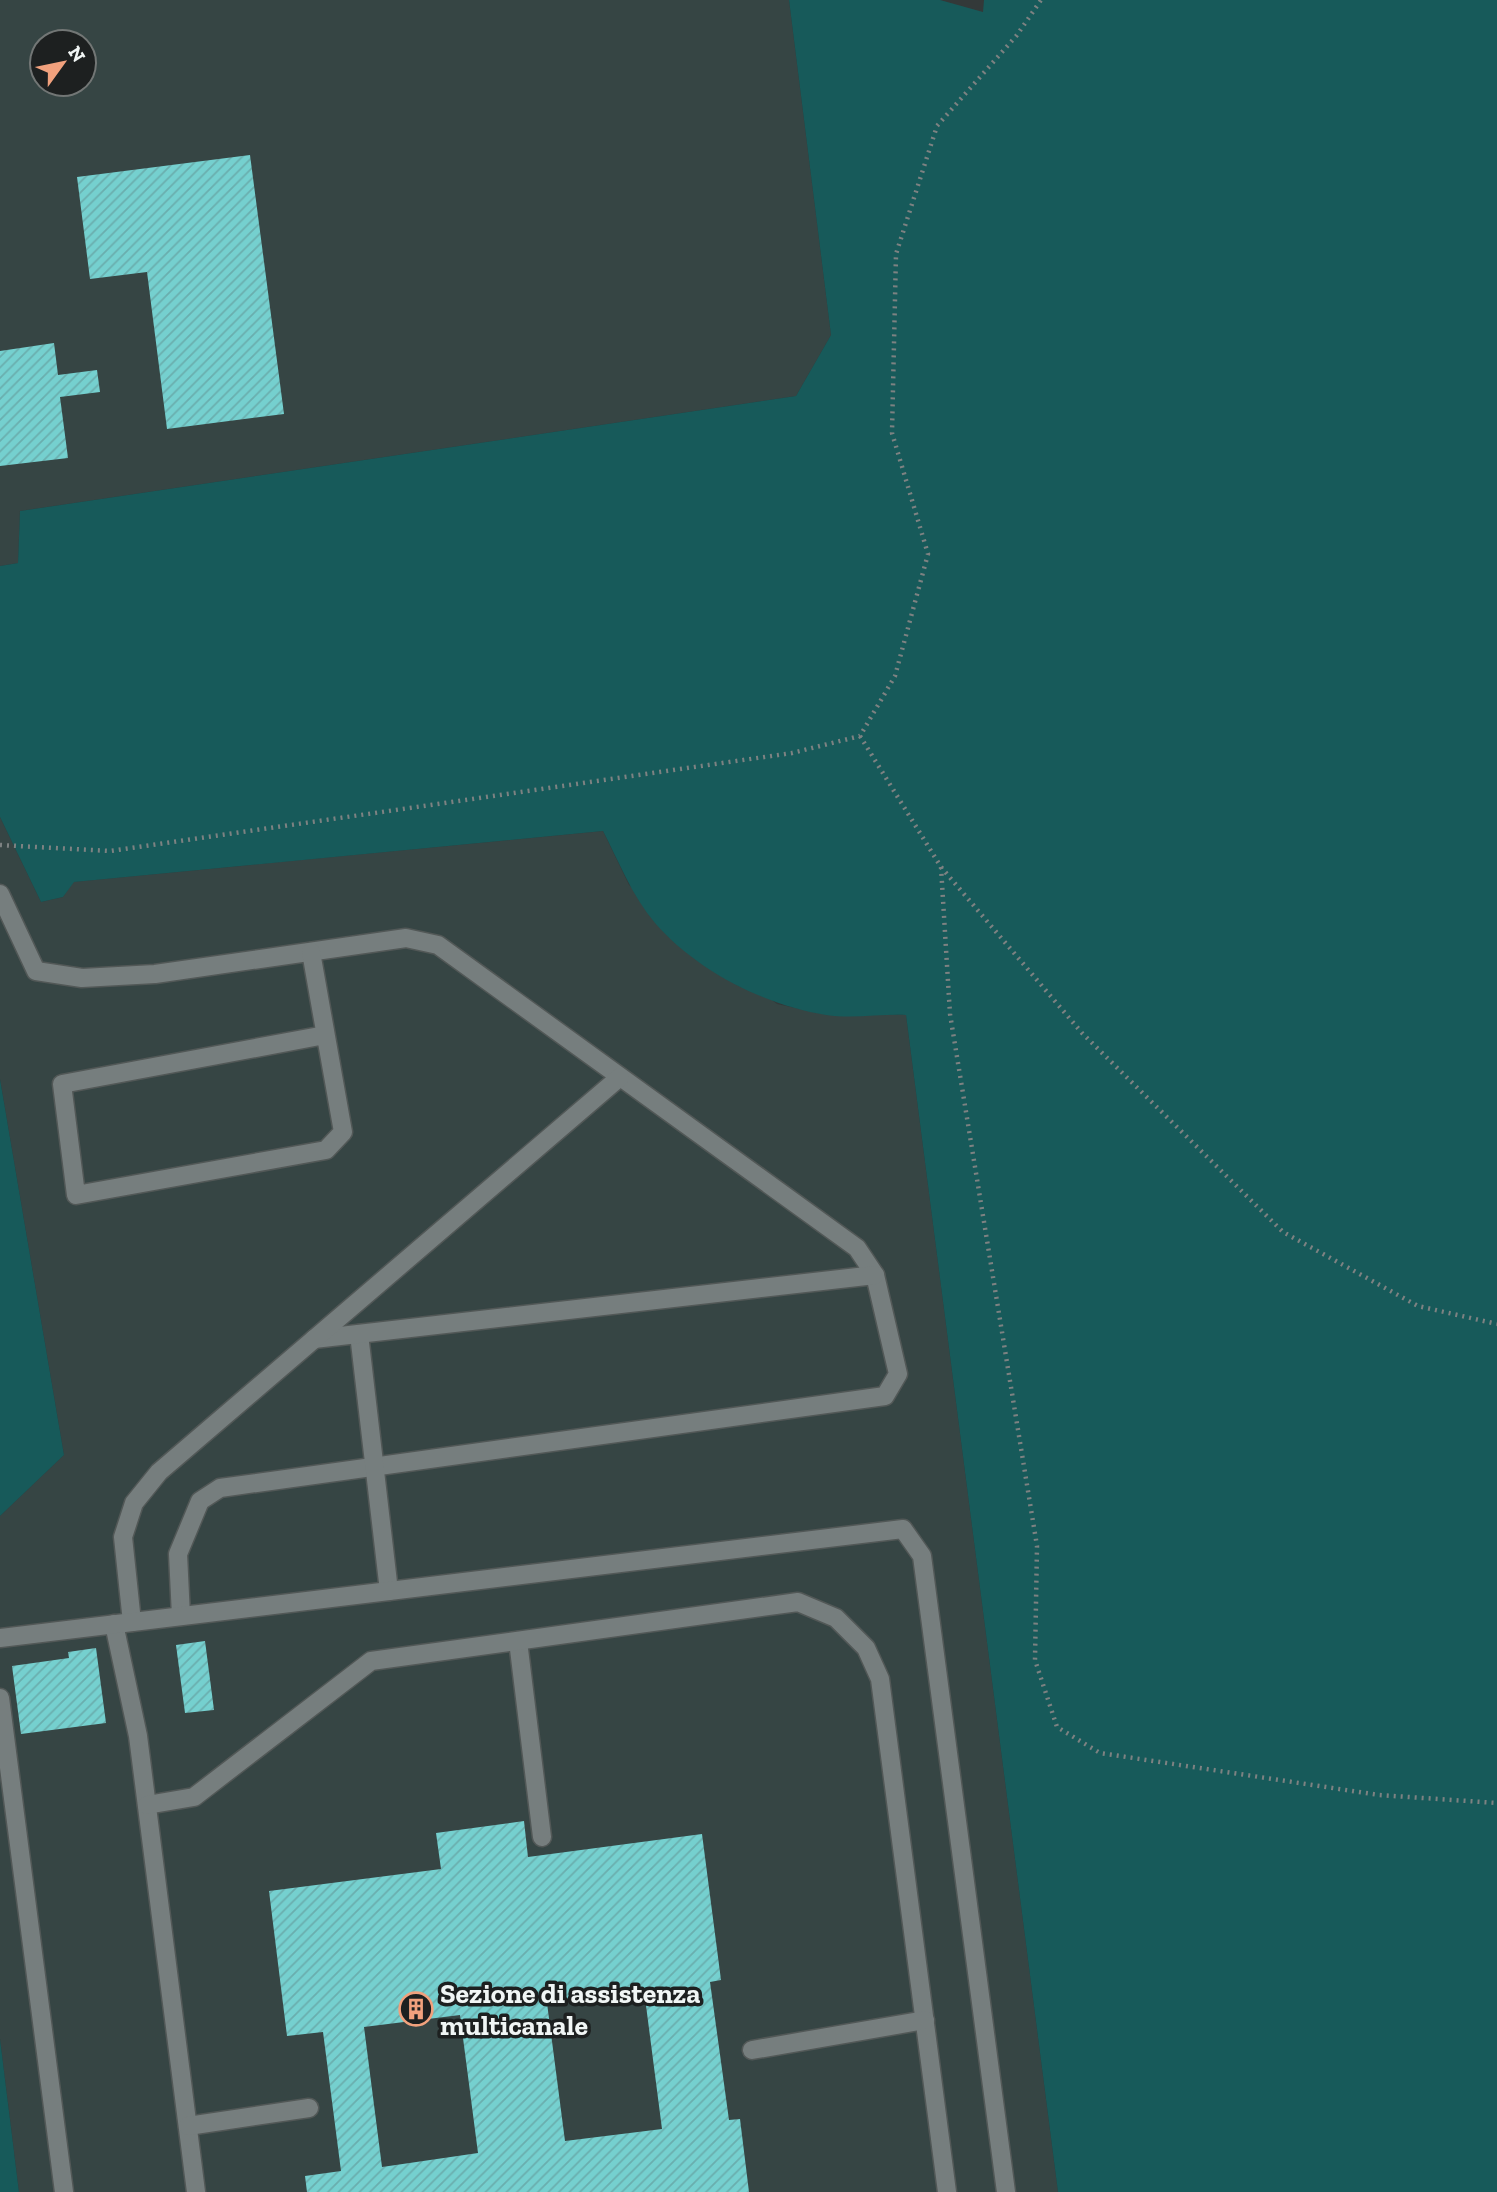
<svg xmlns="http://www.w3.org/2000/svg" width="1497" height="2192" viewBox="0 0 1497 2192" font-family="'Zilla Slab',serif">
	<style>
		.built { fill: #364544; fill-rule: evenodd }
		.grass { fill: #175a5a }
		.building { fill: url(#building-hatch); fill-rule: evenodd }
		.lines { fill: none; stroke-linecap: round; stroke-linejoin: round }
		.lane-casing { stroke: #525857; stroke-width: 21 }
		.path { stroke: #7d8282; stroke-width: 4.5; stroke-dasharray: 2 5; stroke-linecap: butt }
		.lane { stroke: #767e7e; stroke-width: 18 }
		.labels { text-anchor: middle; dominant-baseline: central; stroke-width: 7; stroke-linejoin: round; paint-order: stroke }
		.poi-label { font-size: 28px; font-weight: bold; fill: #f1f6f5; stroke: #1d2020; text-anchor: start }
	</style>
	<defs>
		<pattern id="building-hatch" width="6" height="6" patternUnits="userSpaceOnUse" patternTransform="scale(1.75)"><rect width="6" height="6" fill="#75d0cf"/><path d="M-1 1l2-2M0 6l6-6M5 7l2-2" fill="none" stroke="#6aaeae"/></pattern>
	</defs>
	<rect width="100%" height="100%" fill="#333939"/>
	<!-- built -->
	<g class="built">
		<path d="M0,0H789L831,335L796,396L20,511L18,563L0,566ZM42,42H84V84H42Z"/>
		<polygon points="0,817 41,902 63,897 73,882 603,831 629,885 777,1004 828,1015 906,1015 1058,2192 19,2192 0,2039 0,1516 64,1455 0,1079"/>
	</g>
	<!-- grass -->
	<g class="grass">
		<path d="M789,0H940L983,12L984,0H1497V2192H1058L906,1015C880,1014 852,1019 826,1015C764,1005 697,971 655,923C632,896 619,862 603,831L74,882L63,897L41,902L0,817V566L18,563L20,511L796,396L831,335Z"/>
		<polygon points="0,1079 64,1455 0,1516"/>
		<polygon points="0,2039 19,2192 0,2192"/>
	</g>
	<!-- building -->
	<g class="building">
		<polygon points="250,155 284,414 167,429 147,272 90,279 77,177"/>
		<polygon points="54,343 58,375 97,370 100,392 60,397 68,458 0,466 0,351"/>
		<polygon points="205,1641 214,1710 185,1713 176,1645"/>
		<polygon points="96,1648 106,1723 21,1734 12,1666 69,1658 68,1652"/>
		<path d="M524,1821L528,1857L702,1834L721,1980L710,1982L729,2120L740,2119L749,2192H307L305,2176L341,2171L323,2032L287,2036L269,1891L441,1869L436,1833ZM644,1990L662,2129L565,2141L547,2003ZM460,2015L478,2153L382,2167L364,2027Z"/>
	</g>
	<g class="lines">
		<defs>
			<g id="lane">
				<polyline points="0,894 36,971 82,978 155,974 406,938 438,945 857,1248 875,1275 898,1374 885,1396 220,1488 200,1501 178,1554 181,1616"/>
				<polyline points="311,952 343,1132 326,1150 76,1195 62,1084 325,1035"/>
				<polyline points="359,1334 389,1591"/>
				<polyline points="314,1339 875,1275"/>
				<polyline points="132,1622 123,1537 134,1503 159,1472 620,1077"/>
				<polyline points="114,1624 138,1736 196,2192"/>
				<polyline points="0,1638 903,1529 922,1556 1006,2192"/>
				<polyline points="518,1641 542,1837"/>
				<polyline points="0,1698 64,2192"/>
				<polyline points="147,1805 194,1797 371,1661 798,1602 836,1618 866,1648 880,1679 947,2192"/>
				<polyline points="752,2050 925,2020"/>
				<polyline points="188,2126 309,2108"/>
			</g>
		</defs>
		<!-- lane casing -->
		<use href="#lane" class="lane-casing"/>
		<!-- path -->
		<g class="path">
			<polyline points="860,736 941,867 1082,1033 1283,1232 1418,1306 1497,1324"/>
			<polyline points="0,845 110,851 792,753 860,736 895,676 928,554 892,433 896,254 937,126 1017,35 1041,0"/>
			<polyline points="941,867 950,1014 1037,1546 1035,1660 1057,1727 1100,1753 1379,1795 1497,1803"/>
		</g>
		<!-- lane -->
		<use href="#lane" class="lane"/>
	</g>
	<!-- icons -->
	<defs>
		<symbol id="building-ring" viewBox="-11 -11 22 22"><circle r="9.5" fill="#1d2020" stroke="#f1a17d" stroke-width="1.5"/><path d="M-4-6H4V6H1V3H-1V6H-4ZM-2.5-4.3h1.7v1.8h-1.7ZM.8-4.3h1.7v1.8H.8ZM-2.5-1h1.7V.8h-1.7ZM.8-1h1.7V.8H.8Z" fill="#f1a17d"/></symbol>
	</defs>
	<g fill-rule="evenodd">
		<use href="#building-ring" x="397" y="1990" width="38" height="38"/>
	</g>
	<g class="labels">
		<!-- poi labels -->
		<g class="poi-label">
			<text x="440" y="1993">Sezione di assistenza<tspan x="440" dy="32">multicanale</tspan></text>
		</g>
	</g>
	<!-- north arrow -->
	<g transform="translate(63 63) rotate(57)"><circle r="33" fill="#1d2020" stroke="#727675" stroke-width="2"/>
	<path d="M0-5L12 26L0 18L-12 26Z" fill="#f1a17d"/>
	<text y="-10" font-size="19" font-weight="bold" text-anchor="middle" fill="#f1f6f5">N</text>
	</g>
</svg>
